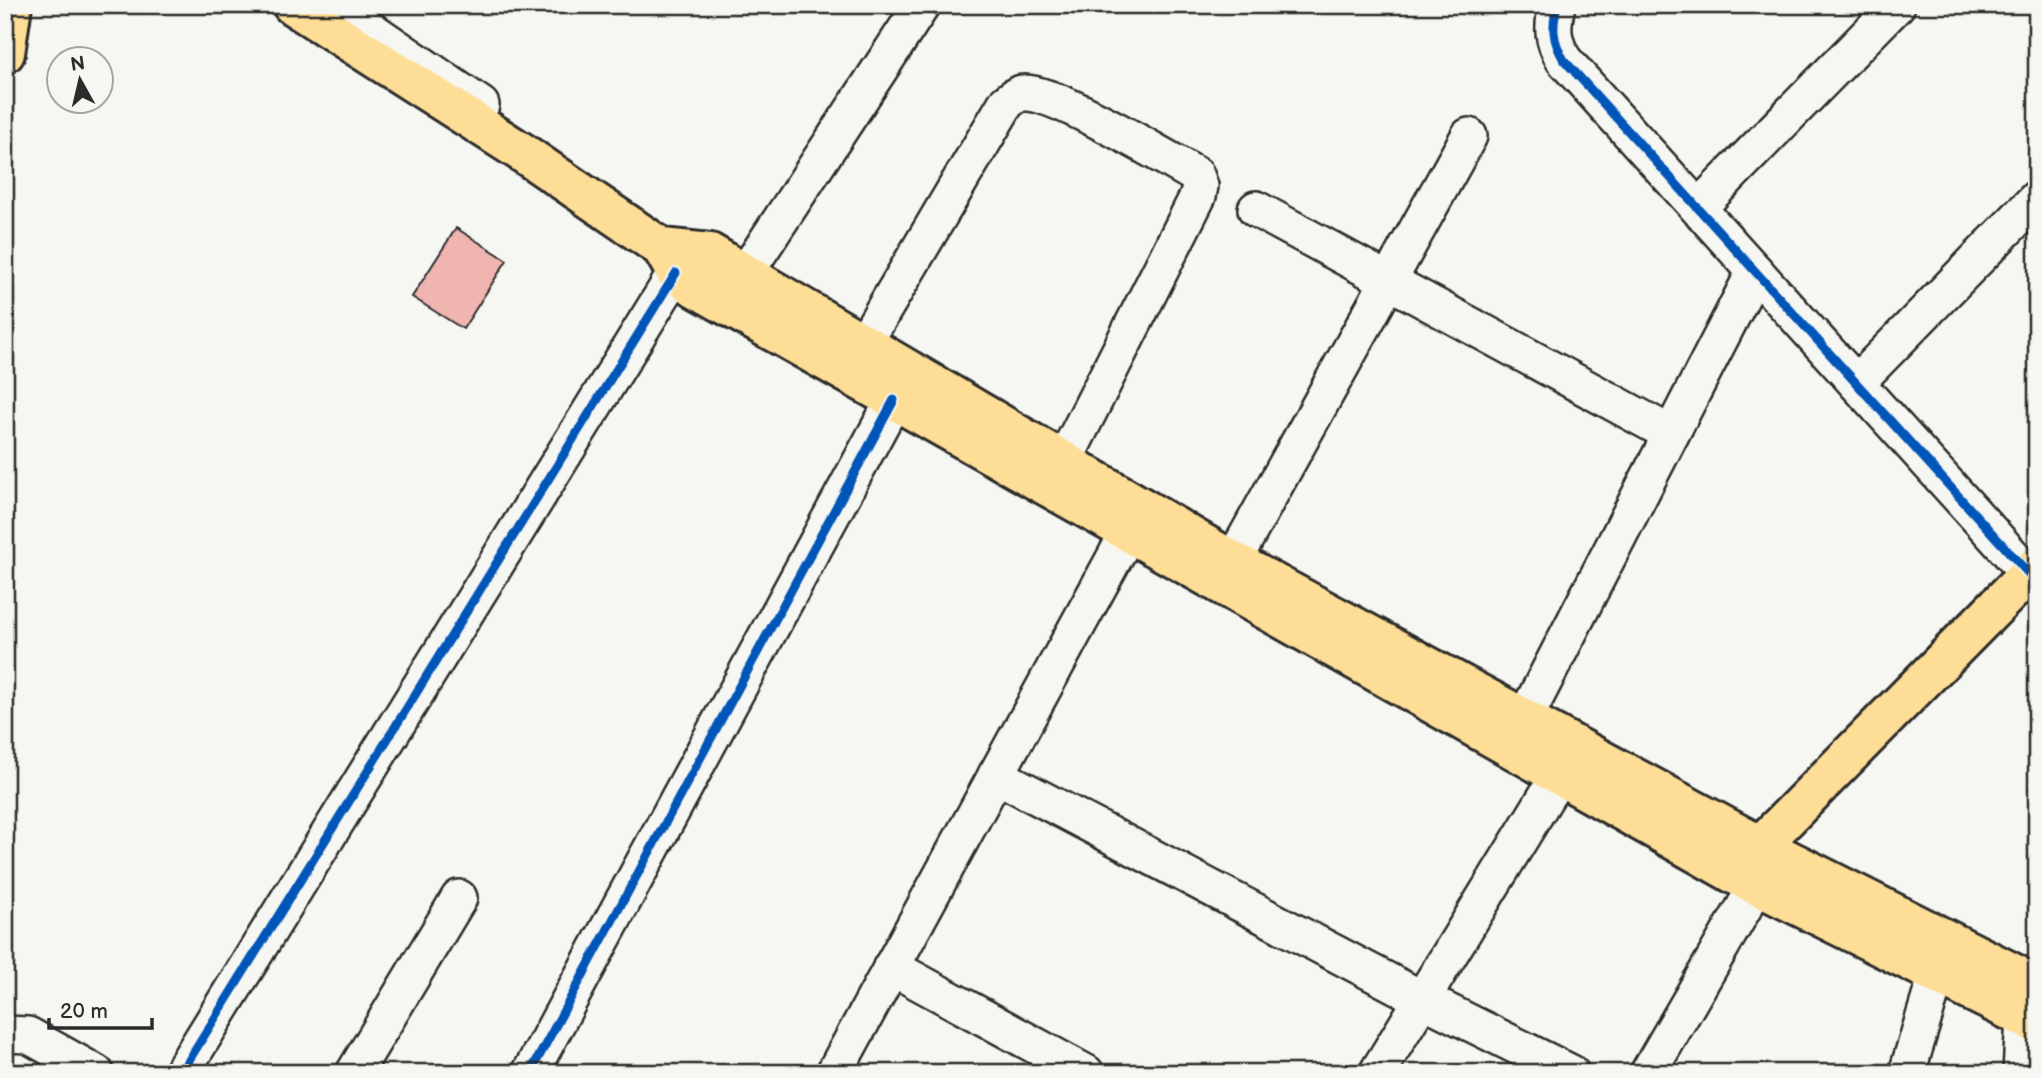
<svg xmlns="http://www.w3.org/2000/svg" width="2042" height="1078" viewBox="0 0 2042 1078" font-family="'Balsamiq Sans',sans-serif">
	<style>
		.building { fill: #f0b4b1; stroke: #2b2b2b; stroke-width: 2 }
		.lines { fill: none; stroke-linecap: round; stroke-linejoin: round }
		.minor-casing { stroke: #2b2b2b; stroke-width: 40 }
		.major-casing { stroke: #2b2b2b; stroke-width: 44 }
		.minor { stroke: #f6f6f2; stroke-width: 35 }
		.major { stroke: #fede96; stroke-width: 38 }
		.cycleway-casing { stroke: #f6f6f2; stroke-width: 13 }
		.cycleway { stroke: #0057b8; stroke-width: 9 }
	</style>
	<rect width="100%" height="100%" fill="#f6f6f2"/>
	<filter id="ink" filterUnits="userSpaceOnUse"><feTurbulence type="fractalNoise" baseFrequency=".0143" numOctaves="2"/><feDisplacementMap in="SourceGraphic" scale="14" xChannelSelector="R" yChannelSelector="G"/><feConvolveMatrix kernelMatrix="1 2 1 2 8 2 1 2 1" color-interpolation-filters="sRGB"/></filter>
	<g filter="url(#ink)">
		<!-- building -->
		<polygon class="building" points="456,228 507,260 463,329 412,297"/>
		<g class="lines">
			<defs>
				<g id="minor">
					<polyline points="335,5 481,105"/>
					<path d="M1557,5C1552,27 1552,40 1564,60L2028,573"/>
					<polyline points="1698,208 1897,5"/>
					<polyline points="1256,209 1671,434"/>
					<polyline points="745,274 922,5"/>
					<path d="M864,343L1006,103C1011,99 1017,93 1024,93C1055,91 1164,157 1196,175L1200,186L1198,196L1064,461"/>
					<polyline points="1856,383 2037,198"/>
					<polyline points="1233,561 1469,136"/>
					<polyline points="1524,720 1755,271"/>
					<polyline points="996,775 1422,999 1571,1073"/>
					<polyline points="891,967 1086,1073"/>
					<polyline points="5,1034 28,1035 96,1073"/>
					<polyline points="181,1073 676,273"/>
					<polyline points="354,1073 459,898"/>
					<polyline points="530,1073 894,400"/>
					<polyline points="834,1073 1128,533"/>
					<polyline points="1377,1073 1558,777"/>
					<polyline points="1648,1073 1757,885"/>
					<polyline points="1907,1073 1937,974"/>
					<polyline points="2021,1073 2024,1017 2037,1003"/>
				</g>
				<g id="major">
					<polyline points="292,5 520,151 662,248 676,273 696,288 1734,874 2037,1024"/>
					<polyline points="5,53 12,5"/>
					<polyline points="662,248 710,253 1233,561 1759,845 2037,985"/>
					<polyline points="1744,862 2037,565"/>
				</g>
			</defs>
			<!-- minor casing -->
			<use href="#minor" class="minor-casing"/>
			<!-- major casing -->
			<use href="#major" class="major-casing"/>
			<!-- minor -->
			<use href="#minor" class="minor"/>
			<!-- major -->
			<use href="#major" class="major"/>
			<defs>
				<g id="cycleway">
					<path d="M1557,5C1552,27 1552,40 1564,60L2028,573"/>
					<polyline points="181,1073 676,273"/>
					<polyline points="530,1073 894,400"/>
				</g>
			</defs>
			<!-- cycleway casing -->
			<use href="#cycleway" class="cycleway-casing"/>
			<!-- cycleway -->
			<use href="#cycleway" class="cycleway"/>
		</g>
	</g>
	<!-- margin -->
	<rect width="2042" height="1078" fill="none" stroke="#f6f6f2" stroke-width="28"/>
	<rect x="14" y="14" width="2014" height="1050" fill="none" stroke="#2b2b2b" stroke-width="2.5" filter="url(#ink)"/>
	<!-- north arrow -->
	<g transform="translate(80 80) rotate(352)"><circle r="33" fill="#f6f6f2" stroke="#a5a5a2" stroke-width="2"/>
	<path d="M0-5L12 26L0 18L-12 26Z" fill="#2b2b2b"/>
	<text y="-10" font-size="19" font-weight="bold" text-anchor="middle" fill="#2b2b2b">N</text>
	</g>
	<!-- scale -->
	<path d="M49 1018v10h103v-10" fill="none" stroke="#2b2b2b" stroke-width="3.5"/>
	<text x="60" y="1018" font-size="21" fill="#2b2b2b" stroke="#f6f6f2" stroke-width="5" paint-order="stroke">20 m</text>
</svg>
